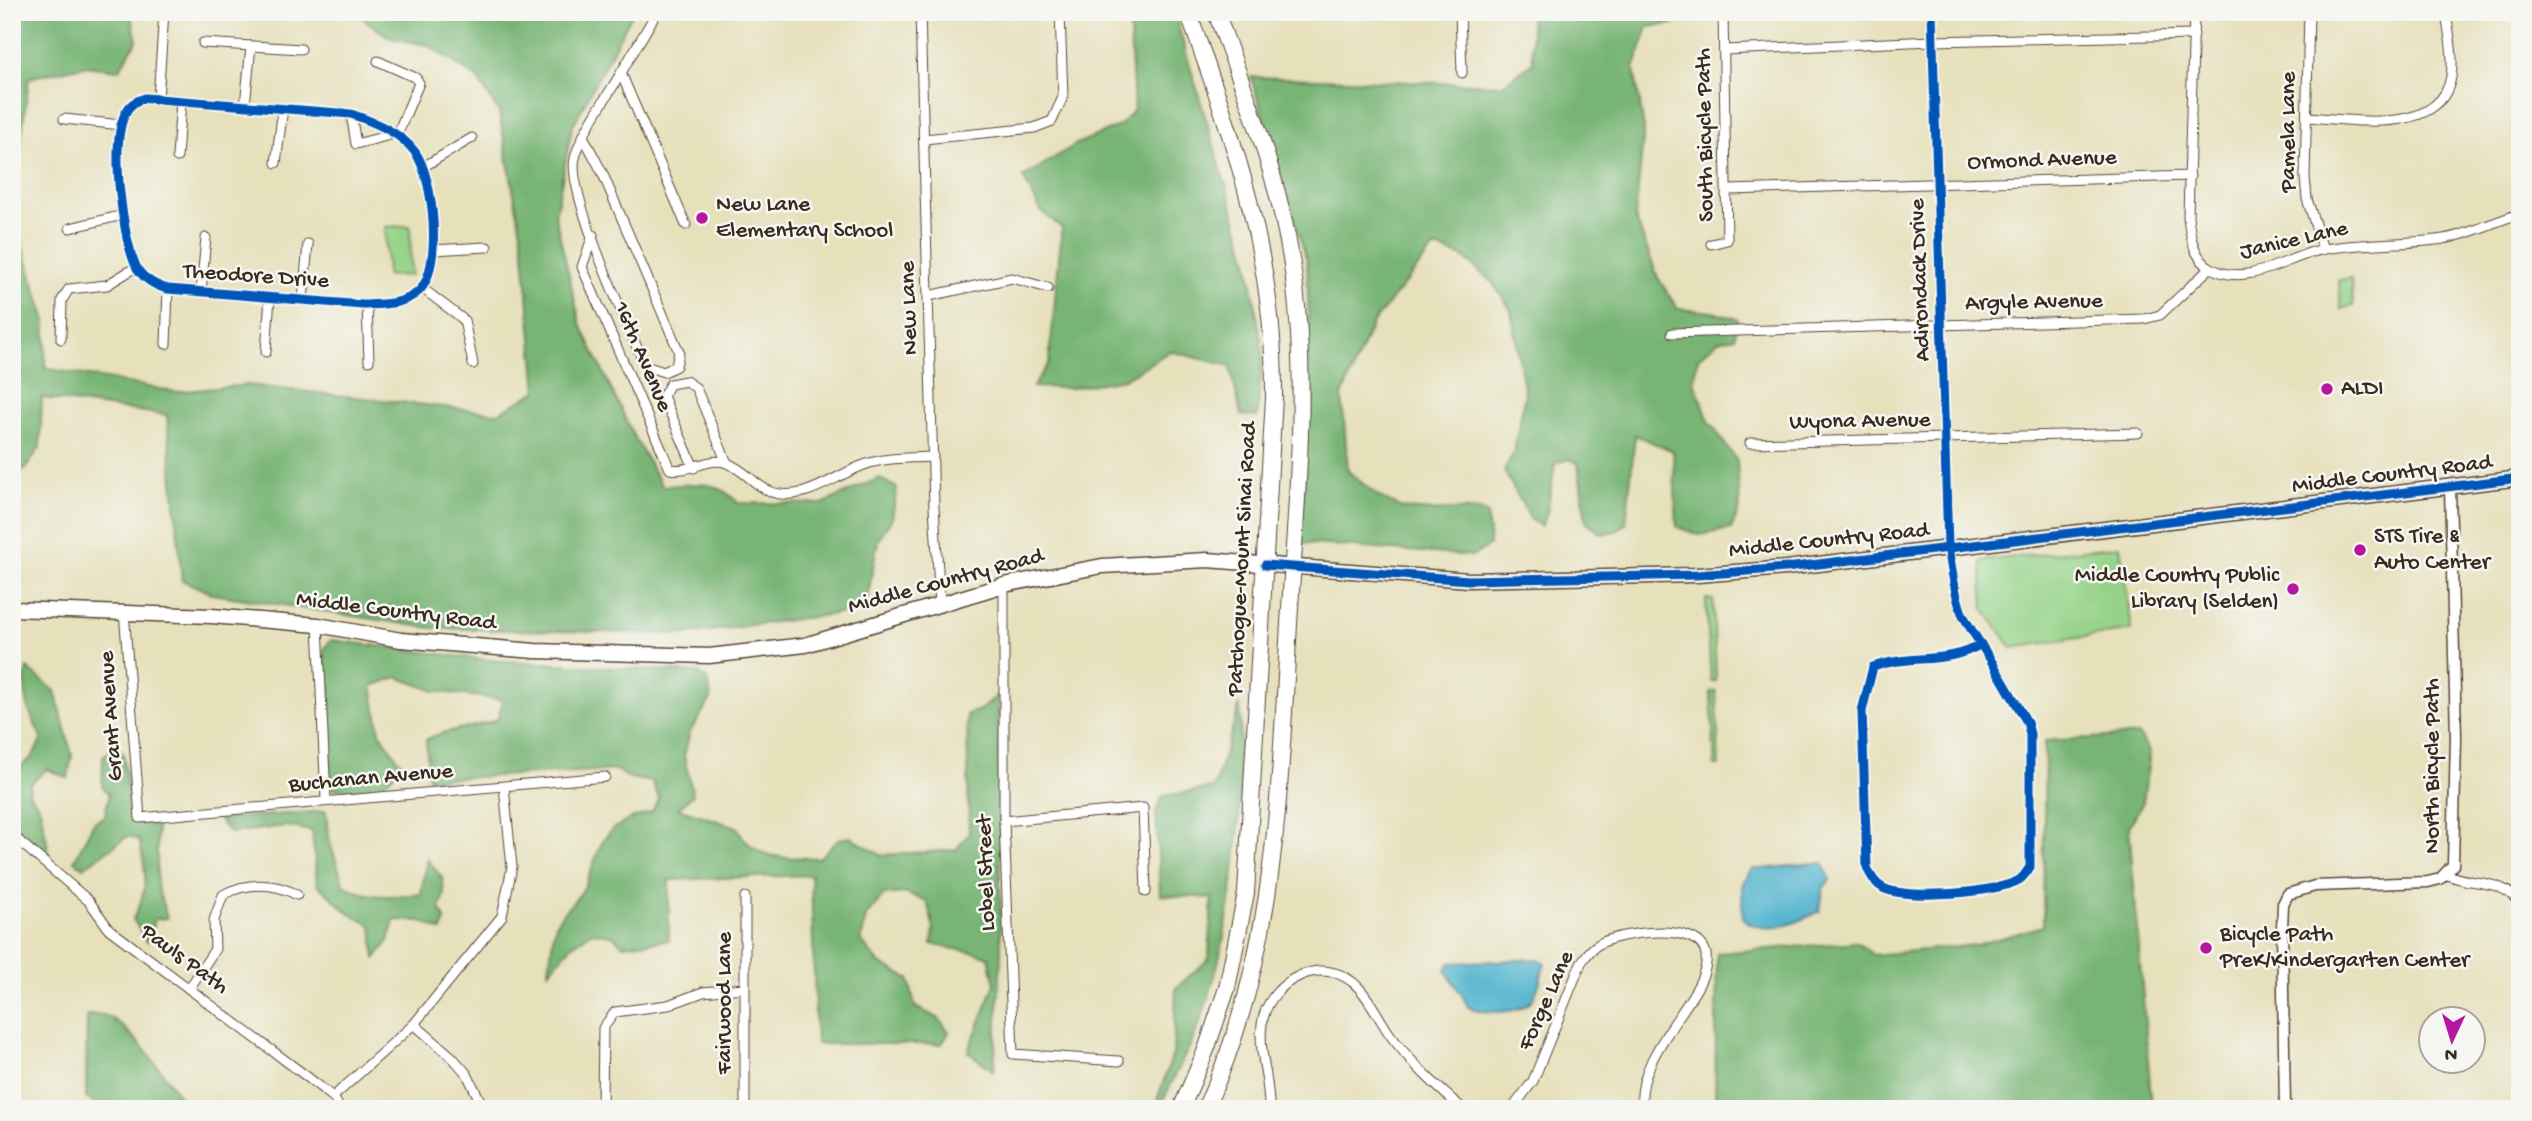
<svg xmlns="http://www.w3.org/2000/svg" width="2532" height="1121" viewBox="0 0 2532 1121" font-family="'Gochi Hand',sans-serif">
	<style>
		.green { fill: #96d389; stroke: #687e54; stroke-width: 2 }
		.forest { fill: #78b575; stroke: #5a704a; stroke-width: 2 }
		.water { fill: #50b2ce; stroke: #466e76; stroke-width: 2 }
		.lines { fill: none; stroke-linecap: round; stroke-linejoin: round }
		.minor-casing { stroke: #554536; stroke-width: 11 }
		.tertiary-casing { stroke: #554536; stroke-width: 13 }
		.primary-casing { stroke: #554536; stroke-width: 17 }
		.trunk-casing { stroke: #554536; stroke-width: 18 }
		.minor { stroke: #fff; stroke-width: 9 }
		.tertiary { stroke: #fff; stroke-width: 10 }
		.primary { stroke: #fff; stroke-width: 14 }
		.trunk { stroke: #fff; stroke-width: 16 }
		.cycleway-casing { stroke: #f6f6f2; stroke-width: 13 }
		.cycleway { stroke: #0057b8; stroke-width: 9 }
		.poi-dot { fill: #b5179e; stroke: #f6f6f2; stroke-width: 2.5 }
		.labels { text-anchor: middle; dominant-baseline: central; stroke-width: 5; stroke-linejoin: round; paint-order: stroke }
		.street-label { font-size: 23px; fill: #3b2a1e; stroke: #f6f6f2 }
		.poi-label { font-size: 23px; fill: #3b2a1e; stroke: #f6f6f2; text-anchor: start }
	</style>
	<rect width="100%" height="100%" fill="#f6f6f2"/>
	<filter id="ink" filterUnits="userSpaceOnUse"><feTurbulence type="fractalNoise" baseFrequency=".0143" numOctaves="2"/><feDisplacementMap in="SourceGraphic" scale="14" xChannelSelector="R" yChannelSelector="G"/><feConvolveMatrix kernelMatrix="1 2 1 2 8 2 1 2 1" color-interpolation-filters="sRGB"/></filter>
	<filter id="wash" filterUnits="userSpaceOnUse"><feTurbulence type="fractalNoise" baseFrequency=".00686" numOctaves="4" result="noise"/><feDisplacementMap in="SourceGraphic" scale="28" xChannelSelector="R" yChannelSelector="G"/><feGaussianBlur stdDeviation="1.57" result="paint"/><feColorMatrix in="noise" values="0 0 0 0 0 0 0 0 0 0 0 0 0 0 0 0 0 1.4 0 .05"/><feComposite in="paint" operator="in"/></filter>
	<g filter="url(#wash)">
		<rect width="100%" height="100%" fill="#e6e0bb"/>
		<!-- green -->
		<g class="green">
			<polygon points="410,226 411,275 387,276 385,227"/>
			<polygon points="2351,278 2353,306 2341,309 2339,280"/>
			<polygon points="2120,546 2132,630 2012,648 1984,609 1981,561"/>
			<polygon points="1706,599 1713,600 1716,681 1711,681"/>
			<polygon points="1716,691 1719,766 1715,766 1711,692"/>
		</g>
		<!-- forest -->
		<g class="forest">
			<polygon points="12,12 130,12 137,40 119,70 83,66 29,78 12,210"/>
			<path d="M355,12H633L572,127L555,216L580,323L632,433L662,486C696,485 714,477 738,503L822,504L879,478L897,488L892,518L878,540L865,610L685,634L430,628L213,594L182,580L167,415L42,398L40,447L25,470L12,471V214L46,321L45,368L176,392L246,385L498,413L537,391L523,243L499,112L477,78L428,45L390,38Z"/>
			<polygon points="1129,12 1174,12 1248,260 1263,352 1257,417 1241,415 1230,366 1170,351 1124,379 1071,388 1033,387 1049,363 1062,228 1041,211 1023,177 1077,144 1121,125 1134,110"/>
			<path d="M1530,12H1690L1685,22L1648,27L1634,69L1644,128L1635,217L1658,278L1678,309L1713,312L1738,319L1735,337L1718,341L1698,358L1694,381L1709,421L1737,461L1740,508L1731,529L1699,535L1677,527L1673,451L1635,435L1626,524L1616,531L1601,534L1586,521L1578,463L1569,459L1555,463L1547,513L1541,526L1531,520L1504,471L1514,451L1525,394L1511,310L1492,282L1463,257L1434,247L1372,324L1342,396L1348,471C1365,486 1381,501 1403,508C1431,515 1459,505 1487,513L1490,545L1473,556L1301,543L1309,324L1307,261L1251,77L1502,85L1533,62Z"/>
			<path d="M331,640L488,660L699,673L709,682L711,699L690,732L684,756L693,795L678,808L737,827C755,863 784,857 819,858L839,839L850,837L881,855L956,850L969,834L967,714L980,710L998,695L1001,959L994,1071L968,1052L995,984L989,957C971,949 951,950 932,944L934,929L927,901L904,893L884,895L866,916L861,941L879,963L909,979L915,1007L938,1018L949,1032L942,1044H816L811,875L669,880V940L623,945L612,935L592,932L571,946L548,973C553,956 550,935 558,920C565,908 579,899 585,886C604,841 597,828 652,812L659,798L652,782L629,778L617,770L429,779L426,740C448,728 474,729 498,719L503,700L435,691L397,677L372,686L380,733L402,765C379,793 366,792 332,789L324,649Z"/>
			<path d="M27,668L55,691L72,755L68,778L47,769L30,784L29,793L40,808L50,857L12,823V774L32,757L42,739C29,714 22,697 27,668Z"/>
			<path d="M1240,704C1243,807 1236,925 1200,1022C1189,1051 1172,1080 1159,1109H1154L1173,1054L1176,988L1209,959L1212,898L1160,895L1156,812L1163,796L1214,788Z"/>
			<polygon points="2139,735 2150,752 2143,802 2129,827 2152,1109 1715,1109 1717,953 1857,942 1873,955 1976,945 2043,926 2045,741"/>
			<path d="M113,750L123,753L132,821L157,826V886L167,918L155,919L147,942L133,919C149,889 147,872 139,840L128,836L84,867L74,861L94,822L105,816L109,795L102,786L103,756Z"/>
			<path d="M326,811L328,836L344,885C369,900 393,896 421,894L427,859L442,878L444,894L440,908L445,919L442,931L421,921L394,920L389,941L375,959L372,926L349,913L317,884L312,831L286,826L230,833L218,819Z"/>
			<path d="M87,1015C92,1015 99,1014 104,1015C130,1023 173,1086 187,1109H105L86,1098Z"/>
		</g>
		<!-- water -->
		<g class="water">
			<path d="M1823,863L1830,880L1823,888L1820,911C1797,923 1766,937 1743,919L1742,884L1752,869C1777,870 1799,862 1823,863Z"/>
			<path d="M1539,959L1545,963C1541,974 1539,991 1532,1000C1519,1015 1484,1014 1468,1007C1462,992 1453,984 1446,970L1450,963Z"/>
		</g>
	</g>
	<g filter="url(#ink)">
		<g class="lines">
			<defs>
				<g id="minor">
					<polyline points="657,12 621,73 686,225"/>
					<polyline points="920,12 934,507 940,603"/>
					<polyline points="1460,12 1462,73"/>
					<path d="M1932,12L1948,547C1952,568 1954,593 1962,613C1969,628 1980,642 1988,656L1989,657L2027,722L2030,734V867C2027,871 2024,877 2019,880C1998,893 1905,900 1883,888C1874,883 1870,875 1867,867L1862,711L1873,667C1909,654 1948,665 1981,644"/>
					<path d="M2194,12L2188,216C2190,235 2193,258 2211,268C2248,289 2289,255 2325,249C2364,242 2404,245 2443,239C2469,235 2494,221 2520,214"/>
					<polyline points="2309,12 2305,177 2307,199 2323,249"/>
					<polyline points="203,43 301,49"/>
					<polyline points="1724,50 1933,41 2194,35"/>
					<polyline points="378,61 416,78 419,83 397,135"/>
					<path d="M145,98L351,114C374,122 400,132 415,152C434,178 443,268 419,291C404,305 383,304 363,305L168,289C155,286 140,277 135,264C122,233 110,145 125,114C129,105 135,101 145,98Z"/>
					<polyline points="158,99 164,12"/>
					<polyline points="245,105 251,46"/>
					<polyline points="351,114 356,144 394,134"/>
					<path d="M2308,117C2355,120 2451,138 2452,66C2453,49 2448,30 2446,12"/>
					<polyline points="64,119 122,125"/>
					<path d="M584,138L602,172L679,352L676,366L664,372L645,366C629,328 566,192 575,158C581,132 608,96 621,73"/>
					<polyline points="924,139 1034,128 1052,121 1063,97 1060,12"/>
					<polyline points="177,157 181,101"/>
					<polyline points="276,163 283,108"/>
					<polyline points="423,167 472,138"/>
					<polyline points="1729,190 2190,176"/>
					<polyline points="70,228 123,215"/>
					<path d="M593,235L582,267L670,469C690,473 709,456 727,463C756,475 761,503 804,492C825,486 844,472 864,465C885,457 910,458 933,457"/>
					<polyline points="1711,244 1727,240 1723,12"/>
					<polyline points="432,250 487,247"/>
					<polyline points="422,288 464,320 473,364"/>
					<polyline points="201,292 206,238"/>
					<polyline points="929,296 1012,278 1048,288"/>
					<polyline points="303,300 308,244"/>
					<polyline points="367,305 369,361"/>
					<polyline points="1672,333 2144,319 2160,315 2210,268"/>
					<polyline points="61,339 62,300 69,289 107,285 136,267"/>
					<polyline points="166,344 168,289"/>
					<polyline points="266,352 270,297"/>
					<polyline points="1750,443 2138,433"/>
					<polyline points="694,468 663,396 670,384 686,381 696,388 727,463"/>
					<polyline points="1004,585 1004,821 1013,1054 1119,1061"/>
					<polyline points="124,611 140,818 605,777"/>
					<polyline points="318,625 326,800"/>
					<polyline points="1004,821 1143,808 1146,892"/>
					<polyline points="12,835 89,901 109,929 306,1076 333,1097 340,1109"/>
					<path d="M2446,874C2471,887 2501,876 2520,904"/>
					<polyline points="745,897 745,1109"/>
					<path d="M189,989L215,949L214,920L223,895C246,882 274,882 297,895"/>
					<polyline points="414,1024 453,1058 467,1074 484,1109"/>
					<polyline points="333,1097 414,1024 502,916 512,867 504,787"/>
					<polyline points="602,1109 603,1028 615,1012 668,1005 703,992 743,988"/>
					<path d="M1269,1109C1270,1080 1258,1053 1262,1024C1268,980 1325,951 1359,988C1372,1002 1380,1021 1391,1036C1413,1065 1436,1086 1463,1109"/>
					<polyline points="1487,1109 1498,1109"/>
					<path d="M1512,1109L1533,1081L1581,963C1586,956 1591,948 1599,944C1620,932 1700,921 1706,954C1712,995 1635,1048 1642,1109"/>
				</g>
				<polyline id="tertiary" points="2285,1109 2282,929 2283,904 2288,894 2315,886 2428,882 2440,879 2453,865 2456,737 2450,488"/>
				<polyline id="primary" points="12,609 212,616 318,625 401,640 535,651 709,656 805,645 1004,585 1102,566 1207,560 1469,580 1697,575 1786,568 2520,478"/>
				<g id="trunk">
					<path d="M1181,1109L1206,1050L1227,988L1246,893L1274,397C1275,255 1235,144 1188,12"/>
					<path d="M1205,1109C1280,951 1279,778 1290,608C1297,493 1309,379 1292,265C1279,177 1246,95 1216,12"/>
				</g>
			</defs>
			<!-- minor casing -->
			<use href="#minor" class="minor-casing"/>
			<!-- tertiary casing -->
			<use href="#tertiary" class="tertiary-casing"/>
			<!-- primary casing -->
			<use href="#primary" class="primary-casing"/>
			<!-- trunk casing -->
			<use href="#trunk" class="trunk-casing"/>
			<!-- minor -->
			<use href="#minor" class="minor"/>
			<!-- tertiary -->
			<use href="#tertiary" class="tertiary"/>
			<!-- primary -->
			<use href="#primary" class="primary"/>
			<!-- trunk -->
			<use href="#trunk" class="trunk"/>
			<defs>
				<g id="cycleway">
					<path d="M1932,12L1948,547C1952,568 1954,593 1962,613C1969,628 1980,642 1988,656L1989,657L2027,722L2030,734V867C2027,871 2024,877 2019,880C1998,893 1905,900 1883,888C1874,883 1870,875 1867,867L1862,711L1873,667C1909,654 1948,665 1981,644"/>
					<path d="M145,98L351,114C374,122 400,132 415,152C434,178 443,268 419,291C404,305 383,304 363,305L168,289C155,286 140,277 135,264C122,233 110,145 125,114C129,105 135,101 145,98Z"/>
					<polyline points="1265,565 1469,580 1697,575 1786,568 2520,478"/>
				</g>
			</defs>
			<!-- cycleway casing -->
			<use href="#cycleway" class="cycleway-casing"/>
			<!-- cycleway -->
			<use href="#cycleway" class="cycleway"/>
		</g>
	</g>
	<!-- markers -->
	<g class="poi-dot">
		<circle cx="702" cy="218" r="7"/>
		<circle cx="2327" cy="389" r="7"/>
		<circle cx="2360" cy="550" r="7"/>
		<circle cx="2293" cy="589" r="7"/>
		<circle cx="2206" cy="948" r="7"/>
	</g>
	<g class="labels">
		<!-- street labels -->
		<g class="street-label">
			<text transform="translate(2289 132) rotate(-90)">Pamela Lane</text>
			<text transform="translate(1706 135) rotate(-91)">South Bicycle Path</text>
			<text transform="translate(2042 161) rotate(-2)">Ormond Avenue</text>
			<text transform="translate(2294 241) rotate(-13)">Janice Lane</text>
			<text transform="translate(256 277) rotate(4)">Theodore Drive</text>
			<text transform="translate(1921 280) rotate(-92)">Adirondack Drive</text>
			<text transform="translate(2034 303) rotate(-1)">Argyle Avenue</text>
			<text transform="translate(910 308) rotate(-92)">New Lane</text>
			<text transform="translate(642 357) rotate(67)">16th Avenue</text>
			<text transform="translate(1860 422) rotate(-1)">Wyona Avenue</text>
			<text transform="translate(2392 475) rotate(-7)">Middle Country Road</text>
			<text transform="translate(1829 541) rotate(-6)">Middle Country Road</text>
			<text transform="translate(1243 559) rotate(-87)">Patchogue-Mount Sinai Road</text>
			<text transform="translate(946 582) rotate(-15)">Middle Country Road</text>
			<text transform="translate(396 612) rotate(7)">Middle Country Road</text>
			<text transform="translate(112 716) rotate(-94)">Grant Avenue</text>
			<text transform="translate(2433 766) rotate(-90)">North Bicycle Path</text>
			<text transform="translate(371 779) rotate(-5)">Buchanan Avenue</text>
			<text transform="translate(987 873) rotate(-92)">Lobel Street</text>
			<text transform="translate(184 960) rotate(36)">Pauls Path</text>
			<text transform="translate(1547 1001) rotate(-66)">Forge Lane</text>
			<text transform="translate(725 1003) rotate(-90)">Fairwood Lane</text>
		</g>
		<!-- poi labels -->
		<g class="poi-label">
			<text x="716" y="205">New Lane<tspan x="716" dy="26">Elementary School</tspan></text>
			<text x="2341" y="389">ALDI</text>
			<text x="2374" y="537">STS Tire &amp;<tspan x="2374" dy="26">Auto Center</tspan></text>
			<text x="2279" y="576" text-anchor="end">Middle Country Public<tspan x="2279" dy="26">Library (Selden)</tspan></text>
			<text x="2220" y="935">Bicycle Path<tspan x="2220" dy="26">PreK/Kindergarten Center</tspan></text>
		</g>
	</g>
	<!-- margin -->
	<rect width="2532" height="1121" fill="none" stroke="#f6f6f2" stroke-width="42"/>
	<!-- north arrow -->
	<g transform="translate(2452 1040) rotate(184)"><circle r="33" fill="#f6f6f2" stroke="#aba49d" stroke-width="2"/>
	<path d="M0-5L12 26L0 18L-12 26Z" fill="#b5179e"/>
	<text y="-10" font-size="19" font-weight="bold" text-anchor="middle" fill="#3b2a1e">N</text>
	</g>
</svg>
